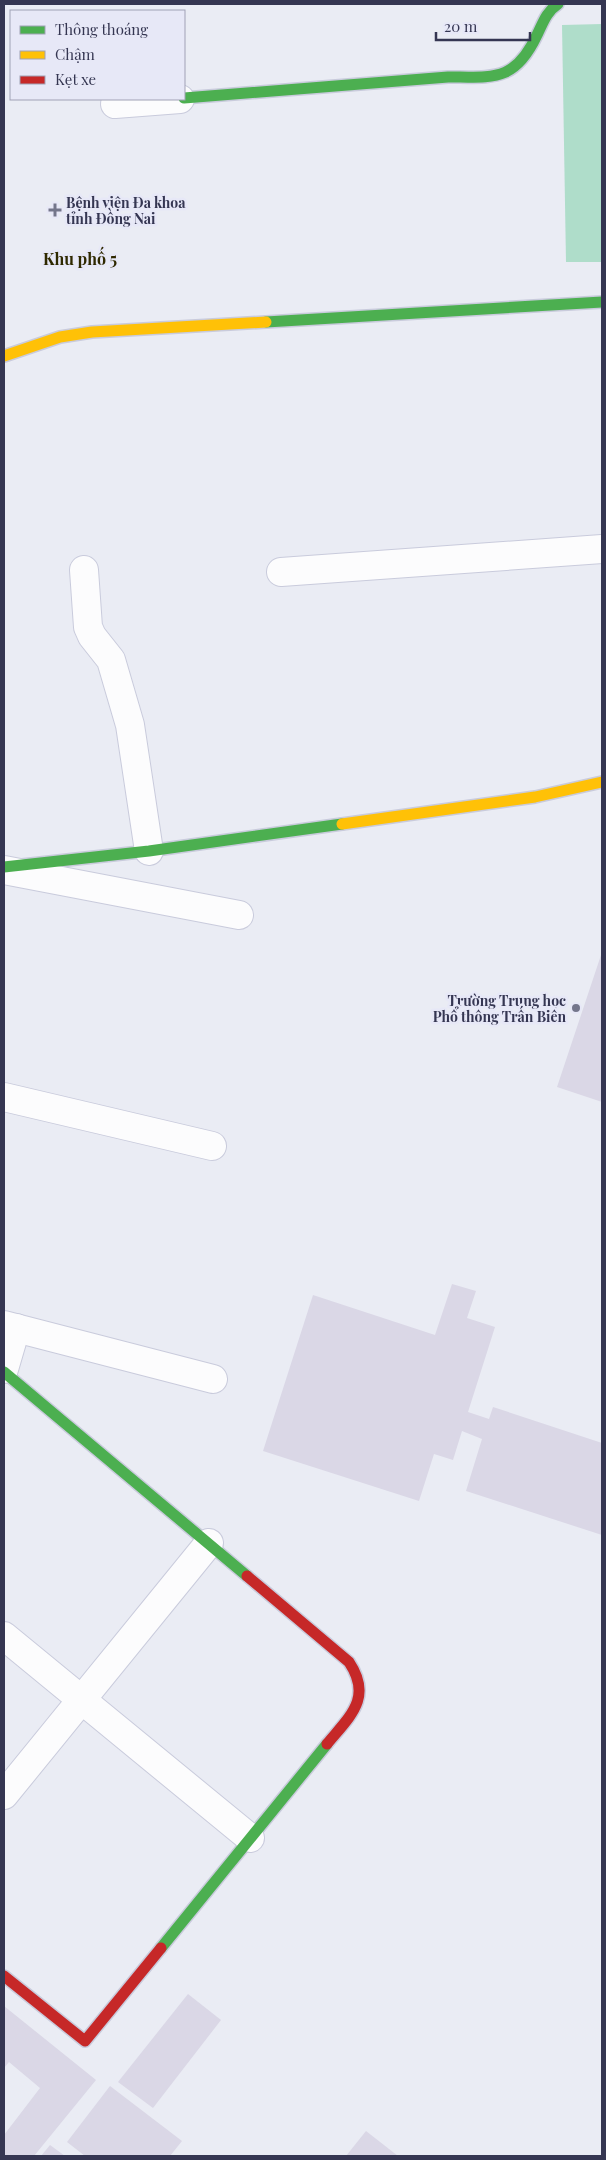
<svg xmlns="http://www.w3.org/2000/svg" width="606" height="2160" viewBox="0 0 606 2160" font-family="'Playfair Display',serif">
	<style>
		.green { fill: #afddca }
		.building { fill: #dad7e6 }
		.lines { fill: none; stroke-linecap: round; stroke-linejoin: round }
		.street-casing { stroke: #c9cbdc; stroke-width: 30 }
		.fast-casing { stroke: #c9cbdc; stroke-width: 14 }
		.slow-casing { stroke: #c9cbdc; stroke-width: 14 }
		.jam-casing { stroke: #c9cbdc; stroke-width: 14 }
		.street { stroke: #fcfcfd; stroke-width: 28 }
		.fast { stroke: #4caf50; stroke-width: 11 }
		.slow { stroke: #ffc107; stroke-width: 11 }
		.jam { stroke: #c62828; stroke-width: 11 }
		.poi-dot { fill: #74768b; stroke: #e7e8f7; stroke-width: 2 }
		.labels { text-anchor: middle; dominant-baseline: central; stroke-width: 5; stroke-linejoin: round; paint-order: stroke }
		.poi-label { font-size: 14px; font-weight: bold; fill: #353652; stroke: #e7e8f7; text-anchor: start }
		.quarter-label { font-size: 16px; font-weight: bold; fill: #2f2900; stroke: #e7e8f7 }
	</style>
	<rect width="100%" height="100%" fill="#eaecf4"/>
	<!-- green -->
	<polygon class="green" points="602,24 602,262 566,262 562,25"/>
	<!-- building -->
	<g class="building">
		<polygon points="602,952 602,1102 557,1087"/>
		<polygon points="452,1284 476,1291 467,1318 495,1327 468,1412 489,1419 493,1407 602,1443 602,1535 466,1491 482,1439 462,1431 453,1460 434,1454 419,1501 263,1451 313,1295 435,1335"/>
		<polygon points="188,1994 221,2020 153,2108 118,2082"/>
		<polygon points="4,2006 96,2080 34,2156 4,2156 4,2135 40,2088 9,2062 4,2068"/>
		<polygon points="110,2086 182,2141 170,2156 85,2156 67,2142"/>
		<polygon points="366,2131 398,2156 346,2156"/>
		<polygon points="50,2145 65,2156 41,2156"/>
	</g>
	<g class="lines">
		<defs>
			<g id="street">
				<polyline points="115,104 180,99"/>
				<polyline points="84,570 88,627 92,636 111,660 130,725 149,851"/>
				<polyline points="281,572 602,549"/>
				<polyline points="4,870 239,915"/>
				<polyline points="4,1097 212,1146"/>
				<polyline points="4,1325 213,1379"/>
				<polyline points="4,1369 16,1328"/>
				<polyline points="4,1636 250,1838"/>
				<polyline points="4,1795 209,1543"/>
			</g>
			<g id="fast">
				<path d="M184,98L448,77C494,77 515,82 537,35C543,23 546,12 558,4"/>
				<polyline points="266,322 602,302"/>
				<polyline points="4,867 149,851 342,824"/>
				<polyline points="4,1372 247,1576"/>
				<polyline points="161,1948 327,1744"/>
			</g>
			<g id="slow">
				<polyline points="4,356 60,337 92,332 266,322"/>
				<polyline points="342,824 535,797 602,782"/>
			</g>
			<g id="jam">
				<path d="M247,1576L349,1662C373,1698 350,1716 327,1744"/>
				<polyline points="4,1976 85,2041 161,1948"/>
			</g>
		</defs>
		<!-- street casing -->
		<use href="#street" class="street-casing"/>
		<!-- fast casing -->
		<use href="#fast" class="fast-casing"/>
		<!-- slow casing -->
		<use href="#slow" class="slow-casing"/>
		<!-- jam casing -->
		<use href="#jam" class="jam-casing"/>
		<!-- street -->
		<use href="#street" class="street"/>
		<!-- fast -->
		<use href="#fast" class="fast"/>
		<!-- slow -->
		<use href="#slow" class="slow"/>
		<!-- jam -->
		<use href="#jam" class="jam"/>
	</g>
	<!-- markers -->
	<g class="poi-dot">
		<path d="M52.5 202.5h5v5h5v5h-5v5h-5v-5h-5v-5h5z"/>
		<circle cx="576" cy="1008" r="5"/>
	</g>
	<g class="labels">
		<!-- poi labels -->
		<g class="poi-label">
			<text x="66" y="202">Bệnh viện Đa khoa<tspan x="66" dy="16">tỉnh Đồng Nai</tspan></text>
			<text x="566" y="1000" text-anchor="end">Trường Trung học<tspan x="566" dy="16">Phổ thông Trấn Biên</tspan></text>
		</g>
		<!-- quarter labels -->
		<g class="quarter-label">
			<text x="80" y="258">Khu phố 5</text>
		</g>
	</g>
	<!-- border -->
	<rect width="606" height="2160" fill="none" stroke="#353652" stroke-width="10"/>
	<!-- legend -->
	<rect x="10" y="10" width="175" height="90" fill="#e7e8f7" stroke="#a0a1b5"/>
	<rect x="20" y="26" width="25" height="8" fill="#4caf50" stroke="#a0a1b5"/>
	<text x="55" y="35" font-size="15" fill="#353652">Thông thoáng</text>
	<rect x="20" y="51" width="25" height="8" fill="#ffc107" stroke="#a0a1b5"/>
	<text x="55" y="60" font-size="15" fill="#353652">Chậm</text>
	<rect x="20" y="76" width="25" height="8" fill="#c62828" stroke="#a0a1b5"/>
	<text x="55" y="85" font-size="15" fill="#353652">Kẹt xe</text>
	<!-- scale -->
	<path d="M436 32v8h94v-8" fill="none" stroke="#353652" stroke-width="2.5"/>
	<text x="444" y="32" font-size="15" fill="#353652" stroke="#e7e8f7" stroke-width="4" paint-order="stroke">20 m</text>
</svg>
